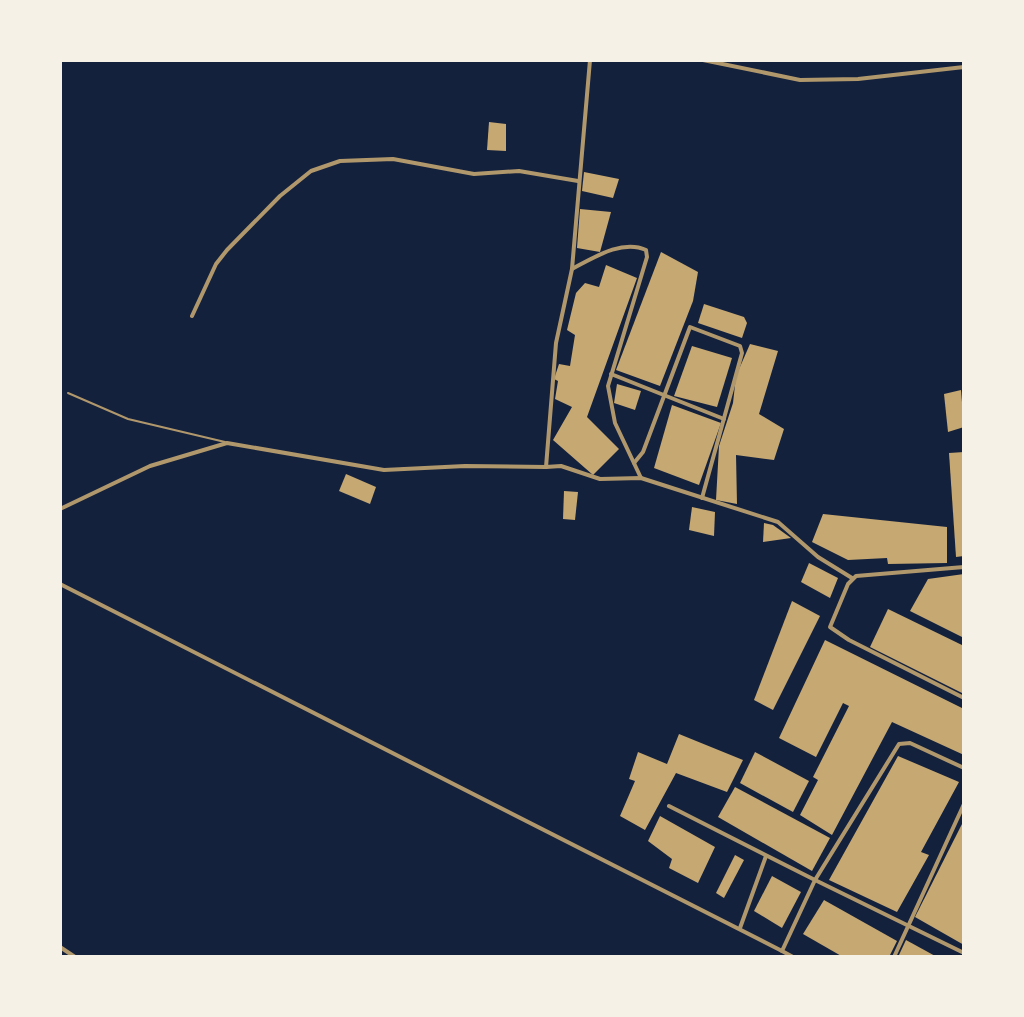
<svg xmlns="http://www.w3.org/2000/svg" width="1024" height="1017" viewBox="0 0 1024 1017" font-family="'Asap Condensed',sans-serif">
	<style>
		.building { fill: #c6a872 }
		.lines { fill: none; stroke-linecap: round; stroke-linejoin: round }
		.service { stroke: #b1986c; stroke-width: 2 }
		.minor { stroke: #b1986c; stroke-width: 4 }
	</style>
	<rect width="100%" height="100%" fill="#14213d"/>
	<!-- building -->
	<g class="building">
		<polygon points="489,122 506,124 506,151 487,150"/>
		<polygon points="584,172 619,179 613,198 582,191"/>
		<polygon points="580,209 611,212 600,252 577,248"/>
		<polygon points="661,252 698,272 693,301 660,386 616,370"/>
		<polygon points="606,265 637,278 587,417 619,449 593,475 553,440 572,407 555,399 558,381 554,379 559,364 570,366 575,335 567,330 576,293 585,283 599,287"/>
		<polygon points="704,304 744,317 747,323 742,338 698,323"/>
		<polygon points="750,344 778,351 759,414 784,429 774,460 736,455 737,504 716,500 719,446 733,403 736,376"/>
		<polygon points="692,346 732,358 717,407 674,396"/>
		<polygon points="617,384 641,391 635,410 614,403"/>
		<polygon points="961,390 964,427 948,432 944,394"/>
		<polygon points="672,405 721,423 699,485 654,468"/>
		<polygon points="964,452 964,556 956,557 949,453"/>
		<polygon points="346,474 376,487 370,504 339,491"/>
		<polygon points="564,491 578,492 575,520 563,519"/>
		<polygon points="692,507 715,512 714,536 689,530"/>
		<polygon points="823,514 947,527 947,563 888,564 887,558 848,560 812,542"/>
		<polygon points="764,523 773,525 791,538 763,542"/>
		<polygon points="809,563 838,578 830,598 801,582"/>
		<polygon points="964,574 964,638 910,611 928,579"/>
		<polygon points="792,601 820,616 773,710 754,700"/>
		<polygon points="888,609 964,646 962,693 870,647"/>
		<polygon points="825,640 964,709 964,755 892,722 832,835 800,815 818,780 813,777 849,706 843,703 816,757 779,738"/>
		<polygon points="679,734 743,760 727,792 676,773 645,830 620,816 635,781 629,779 638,752 667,764"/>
		<polygon points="755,752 809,781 793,812 740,783"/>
		<polygon points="898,756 959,782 921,852 929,855 897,912 829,880"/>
		<polygon points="735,787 830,838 812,871 718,817"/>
		<polygon points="660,816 715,847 698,883 669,868 672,859 648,841"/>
		<polygon points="964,820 964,945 915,917"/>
		<polygon points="735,855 744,860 724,898 716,893"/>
		<polygon points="772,876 801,892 782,928 754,911"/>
		<polygon points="824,900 897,941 889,957 843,957 803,934"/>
		<polygon points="906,940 937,957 898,957"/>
	</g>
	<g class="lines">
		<!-- service -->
		<polyline class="service" points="68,393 128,419 225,442"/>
		<!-- minor -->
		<g class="minor">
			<polyline points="590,60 572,269 556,343 546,467 561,466 600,479 641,478 778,522 818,557 852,578"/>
			<polyline points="703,60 800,80 858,79 964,67"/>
			<path d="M572,269C593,258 622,239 646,250L647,257L608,386L615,423L641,478"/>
			<polyline points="192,316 216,264 227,250 280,196 311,171 340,161 393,159 474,174 519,171 578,181"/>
			<polyline points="611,374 724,419"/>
			<polyline points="634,463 643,452 690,327 740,346 742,353 702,498"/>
			<polyline points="60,509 150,466 227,443 384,470 465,466 546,467"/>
			<polyline points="964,567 856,576 848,584 830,627 849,640 964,698"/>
			<polyline points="60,584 782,951"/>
			<polyline points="964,768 910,743 899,744 815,880 964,953"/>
			<polyline points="669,806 815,880 782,951 793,957"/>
			<polyline points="740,928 766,856"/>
			<polyline points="60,947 75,957"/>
			<polyline points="894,957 964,804"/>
		</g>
	</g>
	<!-- border -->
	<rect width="1024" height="1017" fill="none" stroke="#f6f1e7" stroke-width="124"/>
</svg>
